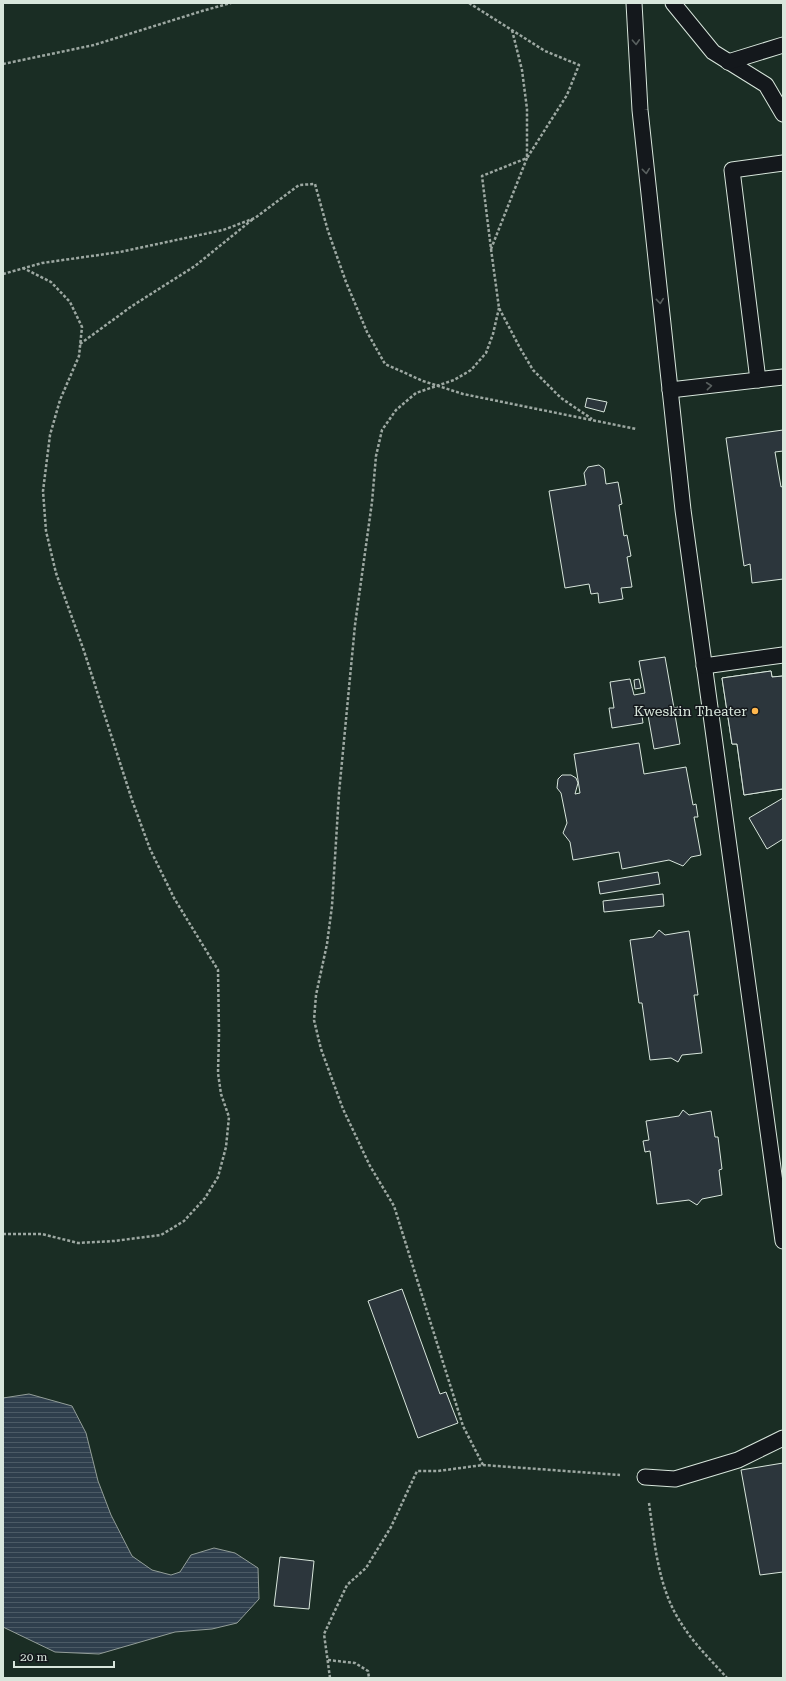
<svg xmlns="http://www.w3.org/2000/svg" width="786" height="1681" viewBox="0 0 786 1681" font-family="'Roboto Serif',serif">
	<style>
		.green { fill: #1a2d24; stroke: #939e99 }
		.water { fill: url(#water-rules); stroke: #939e99 }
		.building { fill: #2c363c; stroke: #d8e6dc }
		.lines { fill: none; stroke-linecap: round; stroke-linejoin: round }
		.lane-casing { stroke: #d8e6dc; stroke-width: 17 }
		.path { stroke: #9da8a2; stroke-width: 2.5; stroke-dasharray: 3 2; stroke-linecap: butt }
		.lane { stroke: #14181c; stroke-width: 15 }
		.oneway { stroke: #59605f }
		.poi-dot { fill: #ffb74d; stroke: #14181c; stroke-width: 1.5 }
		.labels { text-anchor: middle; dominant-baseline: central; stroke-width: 3; stroke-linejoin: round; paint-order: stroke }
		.poi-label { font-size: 14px; fill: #d8e6dc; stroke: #14181c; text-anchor: end }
	</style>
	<defs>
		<pattern id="water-rules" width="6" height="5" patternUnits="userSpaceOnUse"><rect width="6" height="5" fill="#2f3f4d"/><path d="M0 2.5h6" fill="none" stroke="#4c5b66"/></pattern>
	</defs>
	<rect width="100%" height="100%" fill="#14181c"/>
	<!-- green -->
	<rect class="green" x="3" y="3" width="780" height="1675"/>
	<!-- water -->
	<polygon class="water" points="29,1394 72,1406 86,1433 98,1481 111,1515 132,1556 152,1570 171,1575 180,1572 191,1555 214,1548 235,1553 258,1568 259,1599 237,1623 212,1629 175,1632 99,1654 55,1652 3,1627 3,1398"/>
	<!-- building -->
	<g class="building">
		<polygon points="587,398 607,402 604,412 585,407"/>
		<polygon points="783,430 783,451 775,452 781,487 783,486 783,579 752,583 750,564 744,566 726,438"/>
		<polygon points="599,465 604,469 606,484 618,482 622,504 619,505 624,536 627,535 631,556 627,557 632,587 621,588 623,599 599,603 598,593 591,594 589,584 565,588 549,491 586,485 584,473 588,467"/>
		<polygon points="665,657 674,708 678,707 679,714 675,715 680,744 654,749 648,715 642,716 643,723 612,728 609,708 614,708 610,682 630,679 634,695 645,693 639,661"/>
		<polygon points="771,671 772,677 783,676 783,788 782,789 744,795 737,744 732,744 722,678"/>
		<polygon points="771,671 772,677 783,676 783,788 782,789 744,795 737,744 732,744 722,678"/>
		<polygon points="639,679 641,688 635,689 634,680"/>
		<polygon points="639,743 644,774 686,767 693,805 696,804 698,817 694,817 701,855 691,857 683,866 669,860 622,869 619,852 573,860 570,842 563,833 567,823 561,793 557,788 558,779 562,775 571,775 576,778 578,783 575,794 580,793 574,754"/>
		<polygon points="783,798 783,839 767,849 749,818"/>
		<polygon points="658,872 660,884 600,894 598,882"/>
		<polygon points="663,894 664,906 604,912 603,901"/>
		<polygon points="659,930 665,935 689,931 698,995 694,995 702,1053 682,1055 678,1062 671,1058 650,1060 642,1003 639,1003 630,940 653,937"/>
		<polygon points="683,1110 689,1115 711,1111 715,1137 718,1137 722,1169 719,1170 722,1195 702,1199 697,1205 689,1200 657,1204 650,1151 645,1152 643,1141 649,1140 646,1121 679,1116"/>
		<polygon points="402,1289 440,1394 446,1392 458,1423 418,1438 368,1301"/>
		<polygon points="783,1463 783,1572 760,1575 741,1470"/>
		<polygon points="280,1557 314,1561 309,1609 274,1606"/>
	</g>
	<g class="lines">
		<defs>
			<g id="lane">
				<polyline points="634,3 640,110 683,510 783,1241"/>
				<polyline points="673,3 713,52 766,85 783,114"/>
				<polyline points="728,62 783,45"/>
				<polyline points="758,380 732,170 783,163"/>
				<polyline points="670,390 783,377"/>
				<polyline points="704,666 783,655"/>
				<polyline points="645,1477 675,1479 738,1460 783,1438"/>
			</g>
		</defs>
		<!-- lane casing -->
		<use href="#lane" class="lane-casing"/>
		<!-- path -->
		<g class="path">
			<polyline points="469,3 545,51 579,65 567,95 527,158 527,109 522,70 512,30"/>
			<polyline points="3,64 94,45 202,11 231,3"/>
			<polygon points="527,158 491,249 482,176"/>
			<polyline points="491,249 499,308 520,348 533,370 561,398 592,419"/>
			<polyline points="3,274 42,263 120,252 223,230 255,218 299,185 315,184 328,231 346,282 367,332 385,364 423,381 463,394 636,429"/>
			<polyline points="80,344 132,306 195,266 253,219"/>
			<polyline points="3,1234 42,1234 78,1243 114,1241 161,1235 184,1221 205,1198 218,1177 226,1147 229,1117 221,1094 218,1073 219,1034 218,970 174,898 150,849 132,800 84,651 56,573 46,531 43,491 50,435 60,400 79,356 82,327 70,302 51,282 23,268"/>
			<polyline points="483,1465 463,1426 394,1206 370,1166 343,1109 321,1049 314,1020 316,995 327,944 332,906 339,793 355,625 372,502 376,456 382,430 396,410 416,393 454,380 471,370 486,353 493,334 499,308"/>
			<path d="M649,1503C655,1545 658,1590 683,1626C695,1645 712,1661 727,1678"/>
			<polyline points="328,1660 355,1663 368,1671 369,1678"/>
			<polyline points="330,1678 324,1634 347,1585 366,1568 391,1527 417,1471 438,1471 483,1465 620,1475"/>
		</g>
		<!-- lane -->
		<use href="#lane" class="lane"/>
	</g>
	<!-- one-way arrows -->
	<defs><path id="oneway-chevron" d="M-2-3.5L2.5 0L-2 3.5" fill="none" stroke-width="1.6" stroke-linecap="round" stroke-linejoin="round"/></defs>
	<g class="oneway">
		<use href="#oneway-chevron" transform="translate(636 42) rotate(87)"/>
		<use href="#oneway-chevron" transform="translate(646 171) rotate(84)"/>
		<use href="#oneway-chevron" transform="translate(660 301) rotate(84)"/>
		<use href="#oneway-chevron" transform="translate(709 386) rotate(-6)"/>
	</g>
	<!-- markers -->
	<circle class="poi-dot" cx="755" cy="711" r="4"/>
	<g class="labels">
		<!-- poi labels -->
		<g class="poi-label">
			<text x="747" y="711">Kweskin Theater</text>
		</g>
	</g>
	<!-- border -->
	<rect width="786" height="1681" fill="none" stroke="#d8e6dc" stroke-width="8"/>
	<!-- scale -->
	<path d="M14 1661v6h100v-6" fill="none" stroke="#d8e6dc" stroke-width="2"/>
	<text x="20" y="1661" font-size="12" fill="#d8e6dc" stroke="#14181c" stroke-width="3" paint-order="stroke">20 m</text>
</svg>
